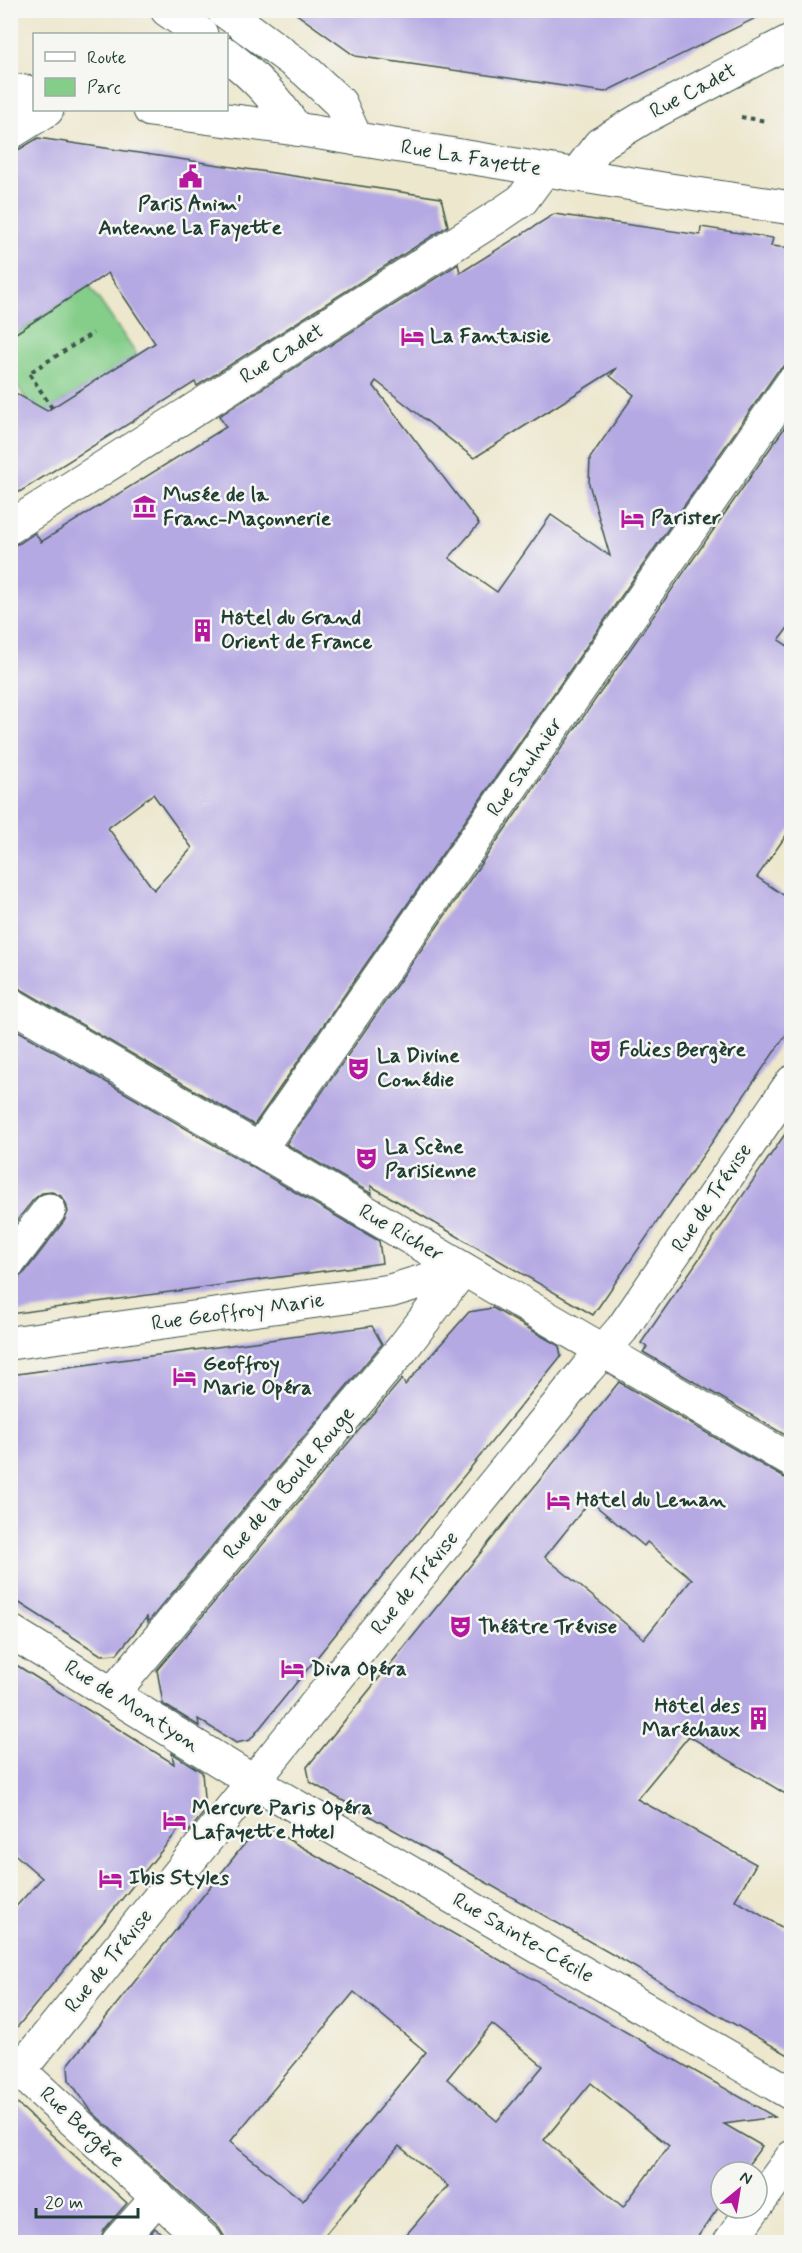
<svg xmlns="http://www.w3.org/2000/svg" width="802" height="2253" viewBox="0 0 802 2253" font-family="Mynerve,sans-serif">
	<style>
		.green { fill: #85ce8a; stroke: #52865f; stroke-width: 1.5 }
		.building { fill: #b5a9e3; fill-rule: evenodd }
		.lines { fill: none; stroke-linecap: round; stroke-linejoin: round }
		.minor-casing { stroke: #3e564b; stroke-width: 35 }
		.major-casing { stroke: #3e564b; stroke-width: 35 }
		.path { stroke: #3e564b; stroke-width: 4; stroke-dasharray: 4.5 4.5; stroke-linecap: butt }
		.minor { stroke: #fff; stroke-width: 33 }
		.major { stroke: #fff; stroke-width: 33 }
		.labels { text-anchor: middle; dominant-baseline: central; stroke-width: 5; stroke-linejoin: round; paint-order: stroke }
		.street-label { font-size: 21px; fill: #1f3d34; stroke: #f6f6f2 }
		.poi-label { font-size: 21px; font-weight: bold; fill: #1f3d34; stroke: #f6f6f2; text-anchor: start }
	</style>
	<rect width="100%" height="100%" fill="#f6f6f2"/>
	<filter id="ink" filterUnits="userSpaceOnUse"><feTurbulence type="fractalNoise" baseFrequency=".0167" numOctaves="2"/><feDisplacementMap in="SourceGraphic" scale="12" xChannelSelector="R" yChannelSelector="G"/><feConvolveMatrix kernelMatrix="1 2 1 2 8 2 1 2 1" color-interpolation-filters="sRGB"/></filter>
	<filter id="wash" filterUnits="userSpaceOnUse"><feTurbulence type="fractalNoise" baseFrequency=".008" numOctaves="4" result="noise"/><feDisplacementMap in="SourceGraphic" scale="24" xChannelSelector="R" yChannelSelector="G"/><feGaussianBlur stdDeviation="1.35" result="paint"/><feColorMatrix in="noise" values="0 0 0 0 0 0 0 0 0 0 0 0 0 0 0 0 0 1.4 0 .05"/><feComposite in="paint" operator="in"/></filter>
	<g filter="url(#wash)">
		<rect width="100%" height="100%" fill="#ede7cd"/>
		<!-- green -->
		<polygon class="green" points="89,285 137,355 44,413 34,403 30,405 11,376 11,337"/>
		<g id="blocks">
			<!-- building -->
			<g class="building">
				<polygon points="291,10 772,10 605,92 355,56"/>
				<polygon points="38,138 441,198 448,226 197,386 195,382 10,498 10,390 47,411 155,343 108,273 10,337 10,224 15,221 10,214 10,152 20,149"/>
				<path d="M554,214L700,235L701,227L773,238L771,246L792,248V365L784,366L777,372L254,1125L19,988L10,985V546L20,543L35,533L41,542L226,427L219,416L458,264L460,273ZM617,368L610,376L634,395L590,458L589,484L610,556L551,515L497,592L449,558L479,524L373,385L376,381L474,458ZM153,794L192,848L154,890L108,828Z"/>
				<polygon points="792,417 792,622 779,640 792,649 792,827 757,877 792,901 792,1026 593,1315 371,1186 372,1194 286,1144"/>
				<polygon points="10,1026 379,1241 382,1263 10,1314 10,1279 18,1278 25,1272 64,1221 68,1212 66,1203 61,1196 52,1192 42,1193 34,1199 10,1229"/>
				<polygon points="792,1124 792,1439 643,1352 647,1347 641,1343"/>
				<polygon points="493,1308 559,1346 561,1356 250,1740 236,1743 198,1719 199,1726 163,1704 157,1670 402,1379 405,1385 469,1312"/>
				<polygon points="372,1326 382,1344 148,1622 147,1617 117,1654 101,1655 10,1597 10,1375"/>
				<path d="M619,1382L783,1477L792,1480V1798L689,1736L637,1799L756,1864L735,1900L792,1933V2057L310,1782L307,1767ZM590,1501L644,1546L647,1542L692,1579L644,1639L545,1557Z"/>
				<polygon points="10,1661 174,1764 172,1753 202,1772 205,1811 187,1834 185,1822 10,2036 10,1913 42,1878 10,1850"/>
				<path d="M270,1829L775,2117L724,2124L762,2146L743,2172H721V2204L694,2242H400L448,2186L399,2146L319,2242H224V2236L219,2228L92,2112L69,2080L68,2065L254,1832ZM354,1992L426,2052L303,2201L230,2142ZM492,2024L543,2066L497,2121L447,2079ZM591,2083L669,2146L623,2207L544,2140Z"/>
				<polygon points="10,2097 127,2203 104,2230 100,2242 10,2242"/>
				<polygon points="155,2228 171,2242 143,2242"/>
			</g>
		</g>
	</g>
	<g filter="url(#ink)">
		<use href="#blocks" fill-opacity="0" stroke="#3e564b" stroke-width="1.5"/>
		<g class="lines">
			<defs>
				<g id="minor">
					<polyline points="167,10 201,34"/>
					<path d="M226,54C256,77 275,98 296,129"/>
					<polyline points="10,133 47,110"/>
					<polyline points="576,175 600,144 643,118 792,40"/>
					<polyline points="10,527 500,215 522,200 544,170"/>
					<polyline points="10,1004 792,1461"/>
					<polyline points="259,1150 792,383"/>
					<polyline points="10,1261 49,1210"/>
					<polyline points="10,1343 390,1291 463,1269"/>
					<polyline points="10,1631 254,1782 792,2094"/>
					<polyline points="112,1694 402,1349 463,1269"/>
					<polyline points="10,2062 206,2242"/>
					<polyline points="20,2070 586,1370 622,1329 792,1082"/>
					<polyline points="757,2205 792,2157"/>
					<polyline points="118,2242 158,2197"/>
					<polyline points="730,2242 754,2208"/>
				</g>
				<g id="major">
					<polyline points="223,10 306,71 340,103 356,139"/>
					<polyline points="10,90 34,93"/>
					<polyline points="150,110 296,129 663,189 792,208"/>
				</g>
			</defs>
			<!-- minor casing -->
			<use href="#minor" class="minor-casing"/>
			<!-- major casing -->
			<use href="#major" class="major-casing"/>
			<!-- path -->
			<g class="path">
				<polyline points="741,117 766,121"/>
				<polyline points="52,408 29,373 93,333"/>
			</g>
			<!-- minor -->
			<use href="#minor" class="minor"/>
			<!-- major -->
			<use href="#major" class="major"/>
		</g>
	</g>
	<!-- icons -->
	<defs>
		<symbol id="civic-bare" viewBox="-9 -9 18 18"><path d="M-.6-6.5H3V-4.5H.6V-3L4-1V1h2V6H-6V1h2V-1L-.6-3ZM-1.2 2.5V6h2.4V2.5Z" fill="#b5179e" stroke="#f6f6f2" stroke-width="2.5" paint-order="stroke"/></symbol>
		<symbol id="hotel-bare" viewBox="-9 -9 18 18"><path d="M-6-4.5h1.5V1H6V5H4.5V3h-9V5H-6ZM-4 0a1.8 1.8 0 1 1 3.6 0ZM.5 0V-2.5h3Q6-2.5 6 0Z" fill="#b5179e" stroke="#f6f6f2" stroke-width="2.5" paint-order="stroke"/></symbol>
		<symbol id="museum-bare" viewBox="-9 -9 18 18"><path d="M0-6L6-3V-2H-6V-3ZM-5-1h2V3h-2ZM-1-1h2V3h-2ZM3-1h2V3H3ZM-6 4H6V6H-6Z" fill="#b5179e" stroke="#f6f6f2" stroke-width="2.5" paint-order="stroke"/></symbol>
		<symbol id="building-bare" viewBox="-9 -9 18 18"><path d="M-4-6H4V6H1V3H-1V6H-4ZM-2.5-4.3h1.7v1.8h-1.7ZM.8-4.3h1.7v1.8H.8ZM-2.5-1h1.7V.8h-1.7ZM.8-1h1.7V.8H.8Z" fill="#b5179e" stroke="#f6f6f2" stroke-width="2.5" paint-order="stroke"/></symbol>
		<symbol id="theatre-bare" viewBox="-9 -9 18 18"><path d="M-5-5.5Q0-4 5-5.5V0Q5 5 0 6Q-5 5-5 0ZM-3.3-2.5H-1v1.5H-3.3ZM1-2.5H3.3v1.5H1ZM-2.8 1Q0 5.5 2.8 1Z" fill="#b5179e" stroke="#f6f6f2" stroke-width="2.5" paint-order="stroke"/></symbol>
	</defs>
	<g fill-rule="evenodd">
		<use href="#civic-bare" x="174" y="160" width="33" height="33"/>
		<use href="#hotel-bare" x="396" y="320" width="33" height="33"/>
		<use href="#museum-bare" x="128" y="490" width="33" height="33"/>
		<use href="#hotel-bare" x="616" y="502" width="33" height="33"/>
		<use href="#building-bare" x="186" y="614" width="33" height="33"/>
		<use href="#theatre-bare" x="584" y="1034" width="33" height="33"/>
		<use href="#theatre-bare" x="342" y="1052" width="33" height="33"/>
		<use href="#theatre-bare" x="350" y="1142" width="33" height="33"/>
		<use href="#hotel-bare" x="168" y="1360" width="33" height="33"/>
		<use href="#hotel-bare" x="542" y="1484" width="33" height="33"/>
		<use href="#theatre-bare" x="444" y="1610" width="33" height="33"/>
		<use href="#hotel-bare" x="276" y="1652" width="33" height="33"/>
		<use href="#building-bare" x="742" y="1702" width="33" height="33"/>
		<use href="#hotel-bare" x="158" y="1804" width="33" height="33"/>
		<use href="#hotel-bare" x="94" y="1862" width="33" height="33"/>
	</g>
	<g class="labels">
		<!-- street labels -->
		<g class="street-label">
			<text transform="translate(693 91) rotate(-28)">Rue Cadet</text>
			<text transform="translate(471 158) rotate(9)">Rue La Fayette</text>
			<text transform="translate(282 354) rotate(-32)">Rue Cadet</text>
			<text transform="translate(525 767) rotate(-55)">Rue Saulnier</text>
			<text transform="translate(712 1198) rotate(-56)">Rue de Trévise</text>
			<text transform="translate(401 1233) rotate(30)">Rue Richer</text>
			<text transform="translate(238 1312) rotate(-8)">Rue Geoffroy Marie</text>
			<text transform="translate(289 1483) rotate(-50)">Rue de la Boule Rouge</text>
			<text transform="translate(415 1583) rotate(-51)">Rue de Trévise</text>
			<text transform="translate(132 1706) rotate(32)">Rue de Montyon</text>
			<text transform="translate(523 1938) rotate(30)">Rue Sainte-Cécile</text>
			<text transform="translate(109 1961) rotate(-51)">Rue de Trévise</text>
			<text transform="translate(82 2127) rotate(43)">Rue Bergère</text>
		</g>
		<!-- poi labels -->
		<g class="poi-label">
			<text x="190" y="204" text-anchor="middle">Paris Anim'<tspan x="190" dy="24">Antenne La Fayette</tspan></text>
			<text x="430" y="336">La Fantaisie</text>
			<text x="163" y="495">Musée de la<tspan x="163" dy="24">Franc-Maçonnerie</tspan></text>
			<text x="651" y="518">Parister</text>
			<text x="221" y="618">Hôtel du Grand<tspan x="221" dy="24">Orient de France</tspan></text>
			<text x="619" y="1050">Folies Bergère</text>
			<text x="377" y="1056">La Divine<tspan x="377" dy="24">Comédie</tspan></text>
			<text x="385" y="1147">La Scène<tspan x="385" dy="24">Parisienne</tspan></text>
			<text x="203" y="1364">Geoffroy<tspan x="203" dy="24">Marie Opéra</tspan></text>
			<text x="576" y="1500">Hôtel du Leman</text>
			<text x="478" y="1627">Théâtre Trévise</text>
			<text x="311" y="1669">Diva Opéra</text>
			<text x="740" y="1706" text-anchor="end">Hôtel des<tspan x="740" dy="24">Maréchaux</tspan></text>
			<text x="192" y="1808">Mercure Paris Opéra<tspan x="192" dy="24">Lafayette Hotel</tspan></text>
			<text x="129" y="1878">Ibis Styles</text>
		</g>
	</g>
	<!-- margin -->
	<rect width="802" height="2253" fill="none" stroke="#f6f6f2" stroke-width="36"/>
	<!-- legend -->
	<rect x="33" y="33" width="195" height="78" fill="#f6f6f2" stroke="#a0aca6" stroke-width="1.5"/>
	<rect x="45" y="52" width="30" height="9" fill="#ffffff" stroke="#a0aca6" stroke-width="1.5"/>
	<text x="87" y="63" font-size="18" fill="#1f3d34">Route</text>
	<rect x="45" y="78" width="30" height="18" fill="#85ce8a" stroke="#a0aca6" stroke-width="1.5"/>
	<text x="87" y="93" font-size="18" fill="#1f3d34">Parc</text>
	<!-- north arrow -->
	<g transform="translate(739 2190) rotate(30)"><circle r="28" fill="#f6f6f2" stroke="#a0aca6" stroke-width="1.5"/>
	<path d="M0-4.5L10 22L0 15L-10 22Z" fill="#b5179e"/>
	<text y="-9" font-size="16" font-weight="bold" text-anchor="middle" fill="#1f3d34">N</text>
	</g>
	<!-- scale -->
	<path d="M36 2208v9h102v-9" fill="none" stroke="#1f3d34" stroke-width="3"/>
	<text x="45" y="2208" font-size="18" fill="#1f3d34" stroke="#f6f6f2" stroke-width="4.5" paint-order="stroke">20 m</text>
</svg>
